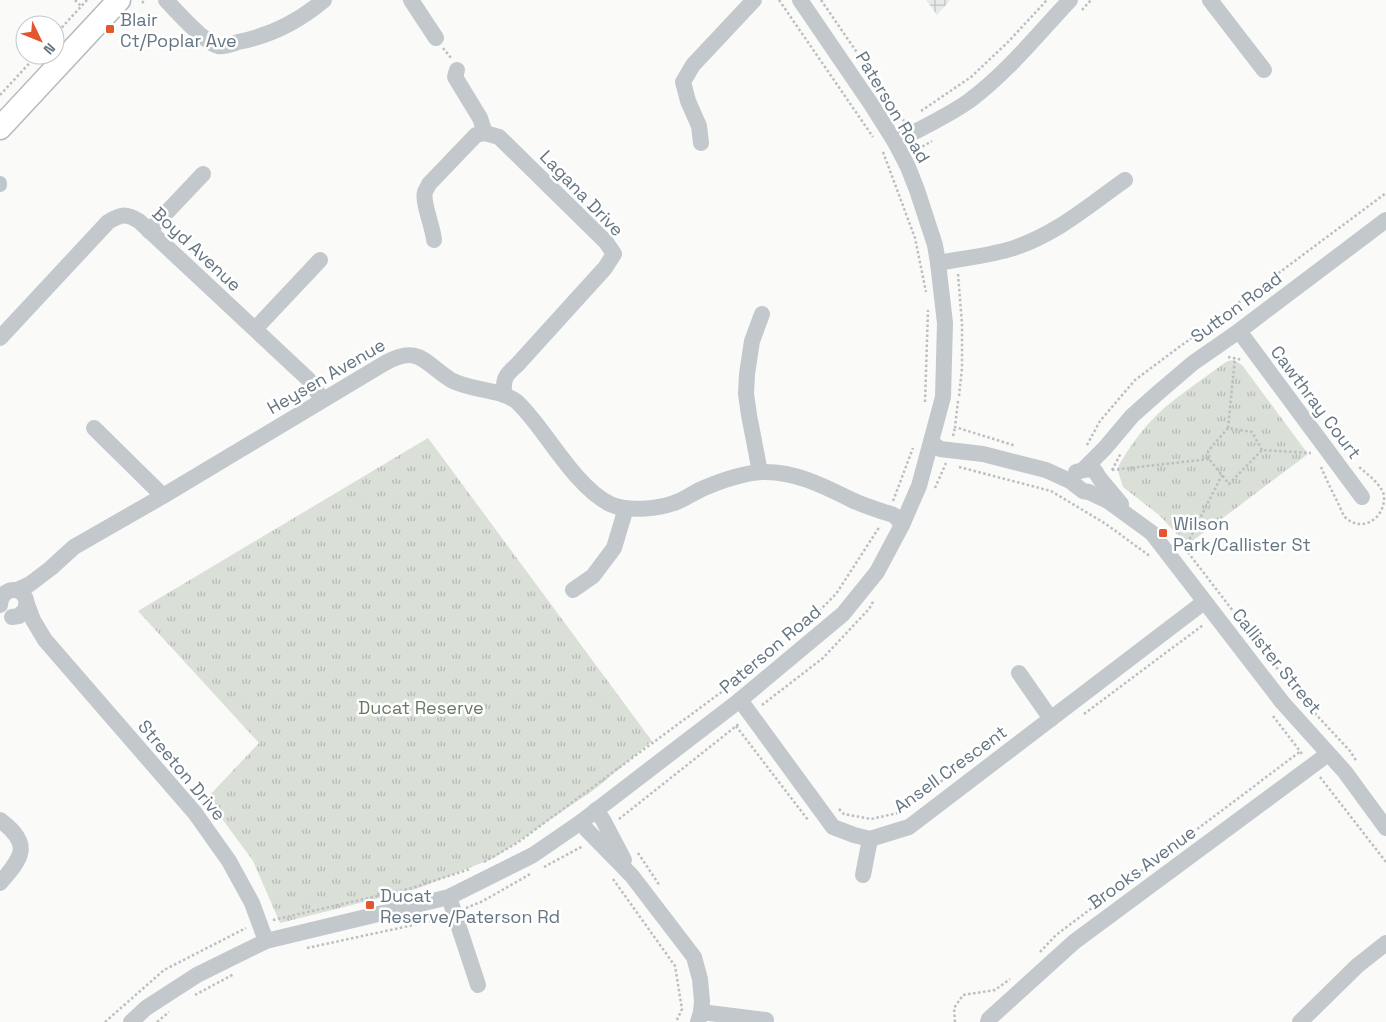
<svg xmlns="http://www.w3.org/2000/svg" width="1386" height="1022" viewBox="0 0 1386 1022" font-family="'Space Grotesk',sans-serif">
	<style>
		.industrial { fill: url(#industrial-grid) }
		.park { fill: url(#park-tufts) }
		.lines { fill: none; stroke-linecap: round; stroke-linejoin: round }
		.canal { stroke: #bbc7cb; stroke-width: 14 }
		.secondary-casing { stroke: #b3babf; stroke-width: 25 }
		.path { stroke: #bbbfc2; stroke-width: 2.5; stroke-dasharray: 2.5 2.5; stroke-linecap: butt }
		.street { stroke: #c3c8cc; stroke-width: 16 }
		.secondary { stroke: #fff; stroke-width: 22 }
		.poi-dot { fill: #e4572e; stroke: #fff; stroke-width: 2 }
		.labels { text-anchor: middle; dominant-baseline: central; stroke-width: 5; stroke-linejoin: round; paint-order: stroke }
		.poi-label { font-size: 18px; fill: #657683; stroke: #fff; text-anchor: start }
		.street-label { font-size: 18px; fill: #657683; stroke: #fff }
		.park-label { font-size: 18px; fill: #687a64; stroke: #fff }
	</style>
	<defs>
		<pattern id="industrial-grid" width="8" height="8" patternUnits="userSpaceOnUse" patternTransform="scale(1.25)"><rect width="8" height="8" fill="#e8e9e9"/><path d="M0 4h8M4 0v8" fill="none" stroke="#c0c1c2"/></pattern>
		<pattern id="park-tufts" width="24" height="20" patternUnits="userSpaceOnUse" patternTransform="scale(1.25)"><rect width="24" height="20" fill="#dadfd7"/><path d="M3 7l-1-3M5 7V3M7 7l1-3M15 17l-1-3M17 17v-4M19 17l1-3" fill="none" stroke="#b4b9b4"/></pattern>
	</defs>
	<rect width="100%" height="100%" fill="#fafaf8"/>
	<!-- industrial -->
	<polygon class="industrial" points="926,0 950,0 937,15"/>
	<!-- park -->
	<g class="park">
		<path d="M1234,360L1242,365L1308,454L1187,545L1159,515L1123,487L1118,471V467C1127,451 1137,436 1150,422C1170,400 1198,383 1223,364L1228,361Z"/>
		<polygon points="428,438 652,741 595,789 494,858 416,889 280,923 253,861 207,798 259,743 138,611"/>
	</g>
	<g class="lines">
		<!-- canal -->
		<polyline class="canal" points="0,183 0,185"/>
		<defs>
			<polyline id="secondary" points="0,128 119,0"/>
		</defs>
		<!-- secondary casing -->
		<use href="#secondary" class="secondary-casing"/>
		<!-- path -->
		<g class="path">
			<polyline points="75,0 81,6"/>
			<polyline points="779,0 873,137"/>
			<polyline points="821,0 904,121"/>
			<polyline points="142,3 145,0"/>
			<polyline points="1082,10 1091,0"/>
			<polyline points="55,35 87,0"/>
			<polyline points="443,48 451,58"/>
			<polyline points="0,95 37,55"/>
			<polyline points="921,111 971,77 1008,42 1047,0"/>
			<polyline points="916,146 922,159"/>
			<polyline points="918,149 932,141"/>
			<polyline points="883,152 915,238 926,292"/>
			<polyline points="958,274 962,324 962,368 959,396"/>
			<polyline points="1228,357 1242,360"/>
			<polyline points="958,401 955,427 1016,446"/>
			<polyline points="925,402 928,310"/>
			<polyline points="1228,428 1235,358"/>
			<polyline points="953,436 955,427"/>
			<polyline points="1087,445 1100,421 1135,380 1386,193"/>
			<polyline points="1262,450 1252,432 1228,428 1208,451 1209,459 1229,484 1262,450 1311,453"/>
			<polyline points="959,467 1051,491 1106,524 1151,557"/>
			<path d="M1321,467C1326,479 1332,491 1338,503C1340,507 1342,513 1345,517C1362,534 1386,518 1384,495C1380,483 1368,475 1358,466"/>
			<polyline points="1112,470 1121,453"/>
			<polyline points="1112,470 1209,459"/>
			<polyline points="935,488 946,463"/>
			<polyline points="893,501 913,448"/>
			<polyline points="1175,537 1180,542 1296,693 1350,751 1357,762"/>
			<polyline points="1185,548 1222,475"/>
			<polyline points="805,625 836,594 880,526"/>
			<polyline points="762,705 823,658 869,609 874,600"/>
			<polyline points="1084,714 1203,625"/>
			<polyline points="1273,716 1303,755"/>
			<polyline points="736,726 808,820"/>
			<polyline points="1320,777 1386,862"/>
			<polyline points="839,809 844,814 871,819 898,813 991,745"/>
			<polyline points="619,819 740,723"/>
			<polyline points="638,853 660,886"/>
			<polyline points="484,862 517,843 750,671"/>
			<polyline points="544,867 583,846"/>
			<polyline points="613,879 675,966 682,1009 676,1022"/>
			<polyline points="466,908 483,901 532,873"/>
			<polyline points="273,920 412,888 470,869"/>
			<polyline points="307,948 441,919"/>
			<polyline points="1040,952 1056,935 1301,751"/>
			<polyline points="195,995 234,974"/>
			<polyline points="105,1022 164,970 246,928"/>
			<polyline points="157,1022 169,1012"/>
			<polyline points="955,1022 954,1008 963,995 995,990 1010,979"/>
		</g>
		<!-- street -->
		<g class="street">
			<path d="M166,0C176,11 205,43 218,46C224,47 232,44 238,42C269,36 299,21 324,0"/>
			<polyline points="411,0 436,38"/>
			<polyline points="1210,0 1264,70"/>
			<polyline points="457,70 455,77 480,118 485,133"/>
			<path d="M895,142C920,129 946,117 969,101C1007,73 1038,34 1070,0"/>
			<polyline points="701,143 699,126 688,101 683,82 693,65 754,0"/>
			<polyline points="149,231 203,174"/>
			<path d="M434,240C433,227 422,202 425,192C426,189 428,187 429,184L476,135L485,133L499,137L606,242L614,254L605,268L517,365C505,375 503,379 504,395"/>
			<path d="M938,263C963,258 990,256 1014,248C1058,233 1088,206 1125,180"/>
			<polyline points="255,329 320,260"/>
			<polyline points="1239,331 1362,497"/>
			<path d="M0,338L108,222C121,214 126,213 139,221L308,379L322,399"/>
			<polyline points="94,428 163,496"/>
			<polyline points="931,442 940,449 983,454 1046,470 1070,481 1083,491 1089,492 1108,501 1152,533 1282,702 1345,772 1386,828"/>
			<polyline points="1084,469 1105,448 1132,416 1159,392 1193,363 1239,331 1386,220"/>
			<polyline points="760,472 749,415 746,394 747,374 752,341 762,314"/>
			<polyline points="1076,472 1088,469 1095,471 1100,479 1121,504"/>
			<path d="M17,590L30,584L51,568L74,547L163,496L385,363C419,344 424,363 451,380C471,391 497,388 516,401C523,407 528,414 534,421C555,447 580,489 610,504C627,512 657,509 674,503C684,500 694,492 704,488C723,480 742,473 762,472C795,471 824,486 852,500C862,505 873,508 884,512C887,513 892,514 895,516C897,518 900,522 902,525"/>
			<polyline points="573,590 593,576 614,548 626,508"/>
			<polyline points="27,604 33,620 45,640 195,813 229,861 252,903 266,941"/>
			<path d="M0,605C2,581 33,588 25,610L19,616L12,617"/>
			<polyline points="1019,673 1051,719"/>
			<polyline points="740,700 833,827 854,835 870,839 909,827 1204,602"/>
			<polyline points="596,810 603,820 624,860"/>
			<path d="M0,820C32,844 23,857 0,883"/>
			<polyline points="581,822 587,830 632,876 694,957 700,979 702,1001 701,1012 698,1022"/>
			<polyline points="863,875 870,839"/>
			<polyline points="449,897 478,985"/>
			<polyline points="701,1012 766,1020"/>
			<polyline points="131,1022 146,1008 197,975 266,941 449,897 533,855 581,822 740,700 843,614 877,572 902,525 919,486 943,397 945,323 938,263 935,245 917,190 908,167 895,142 871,104 800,0"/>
			<polyline points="988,1022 989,1019 1074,942 1328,754"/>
			<polyline points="1300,1022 1357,966 1386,943"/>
		</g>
		<!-- secondary -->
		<use href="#secondary" class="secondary"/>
	</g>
	<!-- markers -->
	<g class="poi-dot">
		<rect x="105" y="24" width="10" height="10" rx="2.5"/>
		<rect x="1158" y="528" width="10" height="10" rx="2.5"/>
		<rect x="365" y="900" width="10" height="10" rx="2.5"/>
	</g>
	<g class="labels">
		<!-- poi labels -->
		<g class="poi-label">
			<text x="120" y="19">Blair<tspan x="120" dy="21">Ct/Poplar Ave</tspan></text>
			<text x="1173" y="523">Wilson<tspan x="1173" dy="21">Park/Callister St</tspan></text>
			<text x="380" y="895">Ducat<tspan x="380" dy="21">Reserve/Paterson Rd</tspan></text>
		</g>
		<!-- street labels -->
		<g class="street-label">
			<text transform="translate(893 107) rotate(59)">Paterson Road</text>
			<text transform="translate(582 193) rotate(46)">Lagana Drive</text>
			<text transform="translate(197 249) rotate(43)">Boyd Avenue</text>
			<text transform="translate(1236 307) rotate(-36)">Sutton Road</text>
			<text transform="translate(326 376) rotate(-30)">Heysen Avenue</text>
			<text transform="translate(1316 402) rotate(53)">Cawthray Court</text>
			<text transform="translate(770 649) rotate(-40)">Paterson Road</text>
			<text transform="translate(1277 661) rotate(51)">Callister Street</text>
			<text transform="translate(950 769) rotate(-36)">Ansell Crescent</text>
			<text transform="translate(182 770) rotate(50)">Streeton Drive</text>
			<text transform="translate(1142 867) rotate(-36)">Brooks Avenue</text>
		</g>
		<!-- park labels -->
		<g class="park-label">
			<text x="421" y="707">Ducat Reserve</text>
		</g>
	</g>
	<!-- north arrow -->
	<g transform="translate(40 40) rotate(133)"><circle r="24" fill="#ffffff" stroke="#c1c8cd"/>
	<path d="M0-4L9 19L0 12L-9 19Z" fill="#e4572e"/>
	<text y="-8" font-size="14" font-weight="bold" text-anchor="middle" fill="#657683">N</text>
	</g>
</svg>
